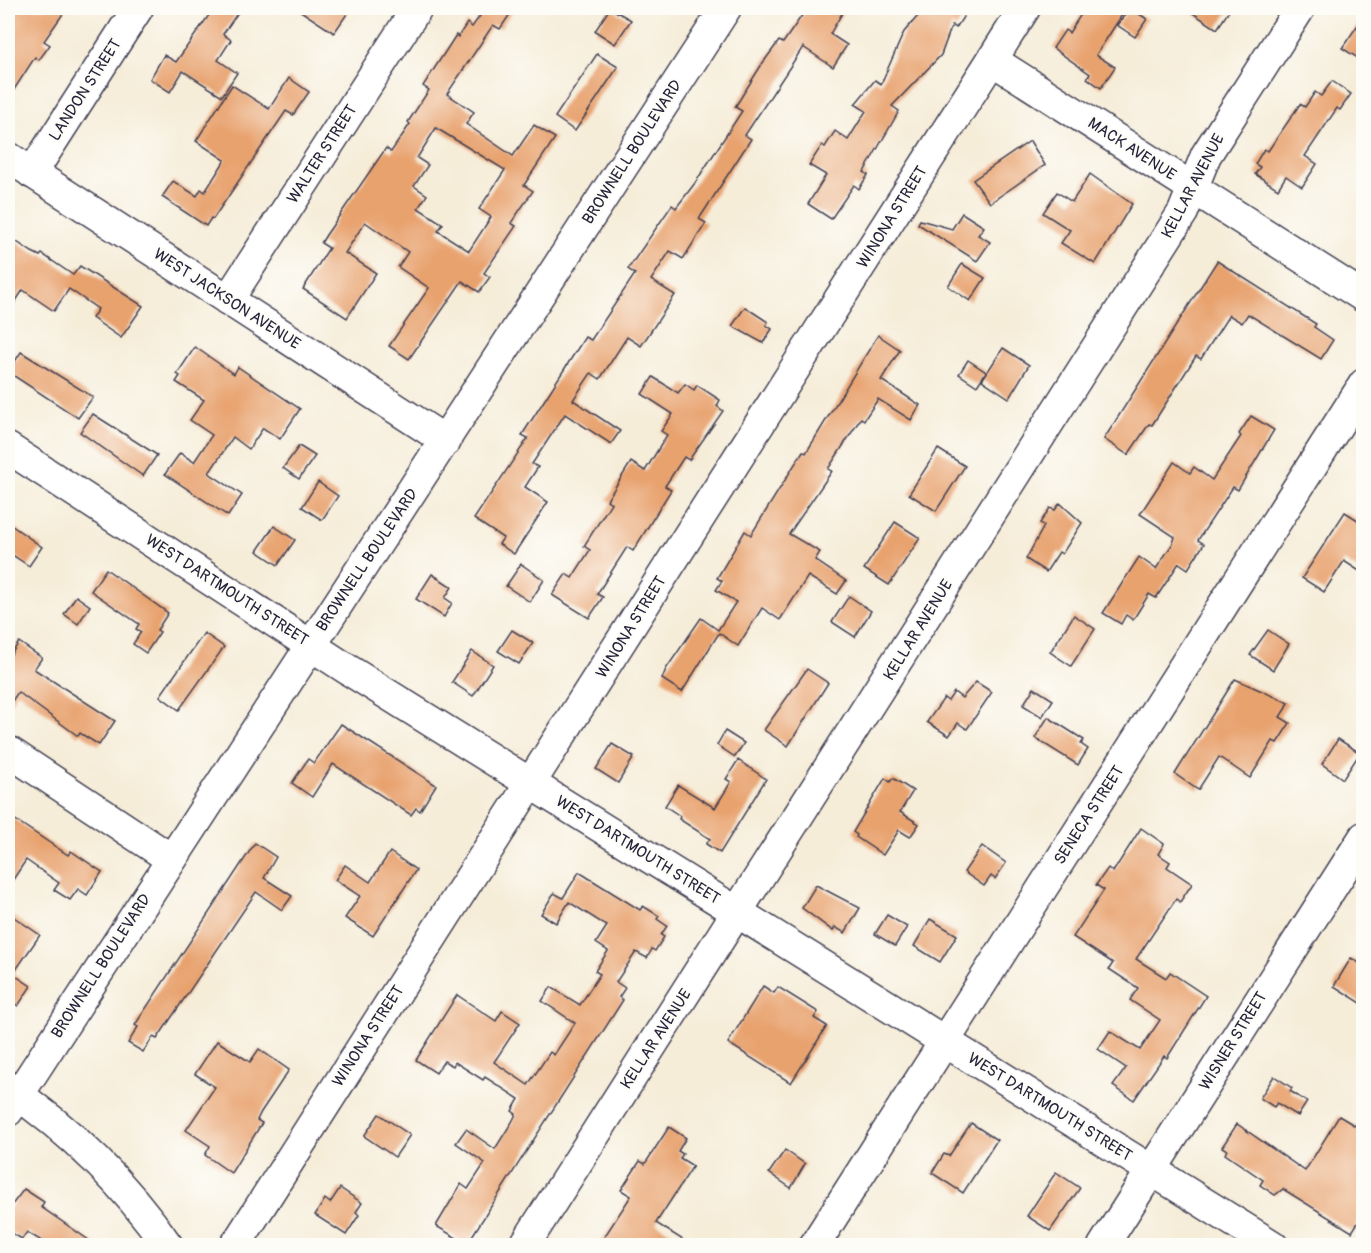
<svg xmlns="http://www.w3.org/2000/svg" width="1371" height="1253" viewBox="0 0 1371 1253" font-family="Pangolin,sans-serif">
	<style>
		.building { fill: #e8a26e; fill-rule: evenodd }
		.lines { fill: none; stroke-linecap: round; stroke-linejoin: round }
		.minor-casing { stroke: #424053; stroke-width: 33 }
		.minor { stroke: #fff; stroke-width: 30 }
		.labels { text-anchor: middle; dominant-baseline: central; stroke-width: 4.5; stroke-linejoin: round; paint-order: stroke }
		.street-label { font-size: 16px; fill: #22223b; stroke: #fdfcf7 }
	</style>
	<rect width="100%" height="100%" fill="#fdfcf7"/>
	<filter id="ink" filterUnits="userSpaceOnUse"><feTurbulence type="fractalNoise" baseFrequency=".0167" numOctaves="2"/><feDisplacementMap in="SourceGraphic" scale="12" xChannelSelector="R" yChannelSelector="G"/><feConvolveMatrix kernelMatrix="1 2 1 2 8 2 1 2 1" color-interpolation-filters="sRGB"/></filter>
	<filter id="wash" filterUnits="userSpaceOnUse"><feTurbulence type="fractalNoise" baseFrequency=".008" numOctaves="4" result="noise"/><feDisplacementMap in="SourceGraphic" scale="24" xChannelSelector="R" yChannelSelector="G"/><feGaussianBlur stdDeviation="1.35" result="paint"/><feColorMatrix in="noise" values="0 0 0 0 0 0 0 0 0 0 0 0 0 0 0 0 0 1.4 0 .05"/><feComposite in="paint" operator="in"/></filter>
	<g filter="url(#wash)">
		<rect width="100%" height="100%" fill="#f6edd9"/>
		<g id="blocks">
			<!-- building -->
			<g class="building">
				<polygon points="8,8 67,8 44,41 50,45 39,60 35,57 8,99"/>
				<polygon points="214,8 241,8 223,34 231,40 218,60 237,73 222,96 183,71 170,92 150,79 164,55 176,62"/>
				<polygon points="296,8 351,8 334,33"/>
				<path d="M466,8H514L500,29L493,25L447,94L474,112L466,124L513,156L534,125L555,138L524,185L533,191L511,223L516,226L484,273L490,277L479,292L462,281L409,359L389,346L429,288L398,267L408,252L365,222L345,253L376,273L347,318L303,289L329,248L321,243L326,235L386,148L391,152L410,124L408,122L429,90L423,86L456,35L458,37L467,23L472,27L480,16ZM436,128L505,170L479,209L491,217L469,251L438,231L443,224L418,208L427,195L414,186L428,165L417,158Z"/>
				<polygon points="610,8 631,20 615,44 595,31"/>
				<polygon points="807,8 845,8 830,34 847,45 833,67 803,47 745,135 751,139 699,219 706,223 683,259 670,251 651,280 675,295 641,346 627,337 600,379 591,373 573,400 620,431 611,444 565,414 532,464 538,467 525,487 548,502 514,554 499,544 503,538 474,519 528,438 522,435 585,337 591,340 635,274 628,269 672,205 676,208 695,183 742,111 735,107 762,64 779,41 783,43"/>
				<polygon points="925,8 969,8 956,28 952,25 941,55 892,106 899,111 864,172 868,175 859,189 854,185 831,219 808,204 826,175 809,165 822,145 825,147 835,131 848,140 866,111 855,104 875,80 881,84 904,32"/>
				<polygon points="1085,8 1111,8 1122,15 1096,55 1115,67 1101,88 1087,78 1090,74 1053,48 1065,30 1069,33"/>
				<polygon points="1130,8 1147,19 1135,37 1117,25"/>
				<polygon points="1185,8 1231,8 1217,29"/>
				<polygon points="1364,16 1364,62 1342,48"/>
				<polygon points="597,54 618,67 575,131 555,117"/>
				<polygon points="289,78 309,92 293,115 286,111 213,219 211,218 206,226 162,197 173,181 197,196 201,189 205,192 225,160 196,141 232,85 269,109"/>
				<polygon points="1332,81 1351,94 1340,110 1337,108 1305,156 1317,164 1302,187 1286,176 1278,189 1255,174 1260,167 1255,164 1264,149 1268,151 1300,104 1305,107 1315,92 1321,96"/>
				<polygon points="1030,141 1045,165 990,203 973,180"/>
				<polygon points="1090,174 1132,204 1095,264 1061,243 1070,230 1043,213 1057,192 1072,202"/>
				<polygon points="962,213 984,227 978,235 990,242 977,261 918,224 920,220 952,229"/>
				<polygon points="8,236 32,252 40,256 42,254 73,275 80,266 143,306 121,338 92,318 98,309 69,289 54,311 23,290 8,313"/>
				<polygon points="1217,261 1316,324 1314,327 1333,340 1321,359 1248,314 1242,323 1229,315 1201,359 1196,356 1152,425 1149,424 1128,455 1104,439"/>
				<polygon points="962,264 985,278 970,301 948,286"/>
				<polygon points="745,307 768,322 766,325 772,329 763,343 732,326"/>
				<polygon points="878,335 900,350 881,380 920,405 911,420 878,399 864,420 861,418 828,469 832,471 789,534 820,552 815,560 846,581 837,594 808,576 780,620 762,608 738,646 719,633 682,692 662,679 666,669 701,618 718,630 736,602 716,590 722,581 717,578 745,531 751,535 803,451 806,453"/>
				<polygon points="195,347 234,374 238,367 300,409 280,439 263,428 249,449 233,437 209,473 242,495 228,516 165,474 180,453 194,462 212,435 190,420 204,400 176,382 180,376 177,374"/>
				<polygon points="1003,348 1029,365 1009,398 982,380"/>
				<polygon points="21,352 93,397 78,418 8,372"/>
				<polygon points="968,360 986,372 977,386 959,374"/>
				<polygon points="653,377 678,393 685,384 694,390 697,385 720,400 717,406 723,411 689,460 684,457 665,486 671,490 633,551 627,547 597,594 603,597 589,618 552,595 566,574 572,578 590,550 584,546 611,503 607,500 631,462 645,471 667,435 661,431 673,414 642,394"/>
				<polygon points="93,414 157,455 143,476 80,432"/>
				<polygon points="1251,416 1274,430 1238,490 1233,487 1198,540 1204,544 1188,569 1179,563 1156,598 1149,594 1133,620 1126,615 1121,624 1103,613 1139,557 1156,569 1173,543 1175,537 1140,514 1174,462 1190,473 1194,467 1212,480 1241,436 1239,434"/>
				<polygon points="299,446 315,456 299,479 283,468"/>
				<polygon points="938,449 965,466 936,511 909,494"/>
				<polygon points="318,482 338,496 322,520 302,507"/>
				<polygon points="1060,503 1082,523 1062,554 1059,552 1046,572 1026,559 1044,526 1040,523 1050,508 1055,510"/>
				<polygon points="1345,512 1364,524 1364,574 1344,561 1324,592 1302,578"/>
				<polygon points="895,522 920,538 889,585 864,569"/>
				<polygon points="8,523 42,547 29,566 8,552"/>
				<polygon points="274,526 295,540 278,565 257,551"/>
				<polygon points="521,564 544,580 530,602 506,586"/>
				<polygon points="106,569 168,613 157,630 160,632 146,653 133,644 141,632 136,629 139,624 91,591"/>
				<polygon points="432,574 452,587 445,598 452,603 444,617 416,599"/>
				<polygon points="76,596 90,606 78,624 64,614"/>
				<polygon points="849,596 871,611 855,637 832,622"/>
				<polygon points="1074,615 1095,629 1071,666 1050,652"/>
				<polygon points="512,630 533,643 519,664 498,651"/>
				<polygon points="1268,630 1289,644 1273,670 1250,655"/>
				<polygon points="204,633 224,647 179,710 160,696"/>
				<polygon points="19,642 42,658 34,669 115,721 99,745 80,733 78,736 18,692 8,707 8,659"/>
				<polygon points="472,651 493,665 473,696 452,682"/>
				<polygon points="807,669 828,683 788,746 764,730"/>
				<polygon points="1235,679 1289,703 1280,717 1290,723 1277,743 1273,741 1250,778 1219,757 1198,790 1175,774"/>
				<polygon points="976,682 992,692 967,729 958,723 949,736 927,722 944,698 948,701 954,692 962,698"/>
				<polygon points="1034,688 1053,700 1042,717 1023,705"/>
				<polygon points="1048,717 1084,740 1081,744 1088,749 1078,765 1035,738"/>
				<polygon points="341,724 436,785 420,811 416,808 411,815 333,764 312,797 292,783 308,759 314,763"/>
				<polygon points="725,731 744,743 735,757 717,745"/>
				<polygon points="1338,739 1360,753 1343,779 1322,764"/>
				<polygon points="612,744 634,757 618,783 596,769"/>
				<polygon points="738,760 766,779 720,853 706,844 710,839 679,819 680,816 665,806 678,785 715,808 731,782 726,779"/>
				<polygon points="885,778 890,782 893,778 913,791 900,812 919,824 910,837 899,830 883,855 856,837 857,835 853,832"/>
				<polygon points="8,815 68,855 71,851 102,872 87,895 78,889 70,900 54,890 59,883 26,860 8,887"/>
				<polygon points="1141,828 1164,844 1158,854 1170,862 1167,867 1192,884 1180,902 1176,899 1136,959 1166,978 1170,972 1206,996 1167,1058 1164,1056 1134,1100 1113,1086 1126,1068 1098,1049 1110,1031 1140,1050 1160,1020 1130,1000 1138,988 1109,969 1113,963 1073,937 1104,890 1096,885 1108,868 1113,872"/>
				<polygon points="255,843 276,857 264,878 292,896 282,910 256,892 157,1039 153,1037 143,1052 128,1043 138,1027 135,1025"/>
				<polygon points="982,846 1006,863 995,879 991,876 984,886 964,872"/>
				<polygon points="390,852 416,870 373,936 345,918 360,896 335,880 345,865 370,882"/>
				<polygon points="579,872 640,910 643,906 659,916 657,919 667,926 661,935 664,937 655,951 652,949 647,958 636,952 616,982 625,988 619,997 623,1000 467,1244 436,1226 461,1184 468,1189 485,1163 456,1143 466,1129 495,1149 512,1122 516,1114 512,1111 519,1099 485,1077 483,1080 455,1062 453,1066 444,1061 436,1073 416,1060 457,995 496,1021 502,1011 520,1023 494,1062 528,1085 550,1052 554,1055 575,1023 542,1001 551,987 580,1005 600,974 595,971 608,951 596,943 607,926 569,902 556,923 541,914 554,893 563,898"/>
				<polygon points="816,885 860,908 845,933 835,927 833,931 802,908"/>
				<polygon points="8,913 40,935 13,974 31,986 18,1006 8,999"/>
				<polygon points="887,915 907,927 895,946 875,934"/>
				<polygon points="930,919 957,935 940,962 914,946"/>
				<polygon points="1351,958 1364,966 1364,1005 1334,986"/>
				<polygon points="763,986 774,993 778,987 818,1012 814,1018 827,1026 791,1083 728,1043"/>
				<polygon points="217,1041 250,1062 259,1049 289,1070 261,1112 257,1120 262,1123 231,1173 205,1155 210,1146 186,1130 215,1087 195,1074"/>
				<polygon points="1274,1076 1292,1088 1290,1091 1307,1102 1298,1116 1277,1103 1274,1107 1260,1098"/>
				<polygon points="379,1114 410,1135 395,1157 364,1136"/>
				<polygon points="1339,1116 1364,1131 1364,1213 1352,1232 1283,1189 1275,1195 1260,1185 1263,1180 1225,1154 1227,1150 1222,1147 1237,1124 1305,1171"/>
				<polygon points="971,1123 997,1140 963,1193 932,1173 944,1154 949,1156"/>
				<polygon points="669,1127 686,1138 678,1151 683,1154 680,1158 693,1166 656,1223 691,1245 599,1245 631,1196 621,1190 640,1161 645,1164"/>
				<polygon points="785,1150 805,1164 791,1188 769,1173"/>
				<polygon points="1056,1172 1080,1188 1050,1231 1027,1216"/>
				<polygon points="340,1188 362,1203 356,1212 359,1215 346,1235 315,1215 325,1199 330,1203"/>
				<polygon points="24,1189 44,1202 41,1207 96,1245 48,1245 27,1232 22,1239 8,1231 8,1210"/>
			</g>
		</g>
	</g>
	<g filter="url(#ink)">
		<use href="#blocks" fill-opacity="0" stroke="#424053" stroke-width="1.5"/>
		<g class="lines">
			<defs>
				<g id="minor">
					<polyline points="992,60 1364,297"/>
					<polyline points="8,157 446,441"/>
					<polyline points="32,173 138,8"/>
					<polyline points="228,300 417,8"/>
					<polyline points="8,448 347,669 1273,1246"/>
					<polyline points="8,751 171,859"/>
					<path d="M8,1088C70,1130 125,1184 168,1246"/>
					<polyline points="8,1111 726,8"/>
					<polyline points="235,1246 1025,8"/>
					<polyline points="524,1246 1183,212 1206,155 1300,8"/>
					<polyline points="814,1246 1364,384"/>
					<polyline points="1103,1246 1364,837"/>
				</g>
			</defs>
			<!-- minor casing -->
			<use href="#minor" class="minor-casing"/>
			<!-- minor -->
			<use href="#minor" class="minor"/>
		</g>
	</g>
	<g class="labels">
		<!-- street labels -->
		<g class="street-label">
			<text transform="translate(85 90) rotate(-57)">LANDON STREET</text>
			<text transform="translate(1132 149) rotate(33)">MACK AVENUE</text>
			<text transform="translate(632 152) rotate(-57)">BROWNELL BOULEVARD</text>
			<text transform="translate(322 154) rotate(-57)">WALTER STREET</text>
			<text transform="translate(1193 186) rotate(-62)">KELLAR AVENUE</text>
			<text transform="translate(892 217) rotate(-58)">WINONA STREET</text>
			<text transform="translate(227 299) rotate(33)">WEST JACKSON AVENUE</text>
			<text transform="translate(367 560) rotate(-56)">BROWNELL BOULEVARD</text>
			<text transform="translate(227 590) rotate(33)">WEST DARTMOUTH STREET</text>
			<text transform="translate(631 627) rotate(-58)">WINONA STREET</text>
			<text transform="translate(918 630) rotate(-58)">KELLAR AVENUE</text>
			<text transform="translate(1089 815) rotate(-57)">SENECA STREET</text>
			<text transform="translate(638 850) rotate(32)">WEST DARTMOUTH STREET</text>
			<text transform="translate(101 966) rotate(-57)">BROWNELL BOULEVARD</text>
			<text transform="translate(368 1036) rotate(-57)">WINONA STREET</text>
			<text transform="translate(656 1039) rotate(-57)">KELLAR AVENUE</text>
			<text transform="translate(1233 1041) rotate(-58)">WISNER STREET</text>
			<text transform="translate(1050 1107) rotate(32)">WEST DARTMOUTH STREET</text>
		</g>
	</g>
	<!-- margin -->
	<rect width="1371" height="1253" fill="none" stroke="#fdfcf7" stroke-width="30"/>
</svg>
